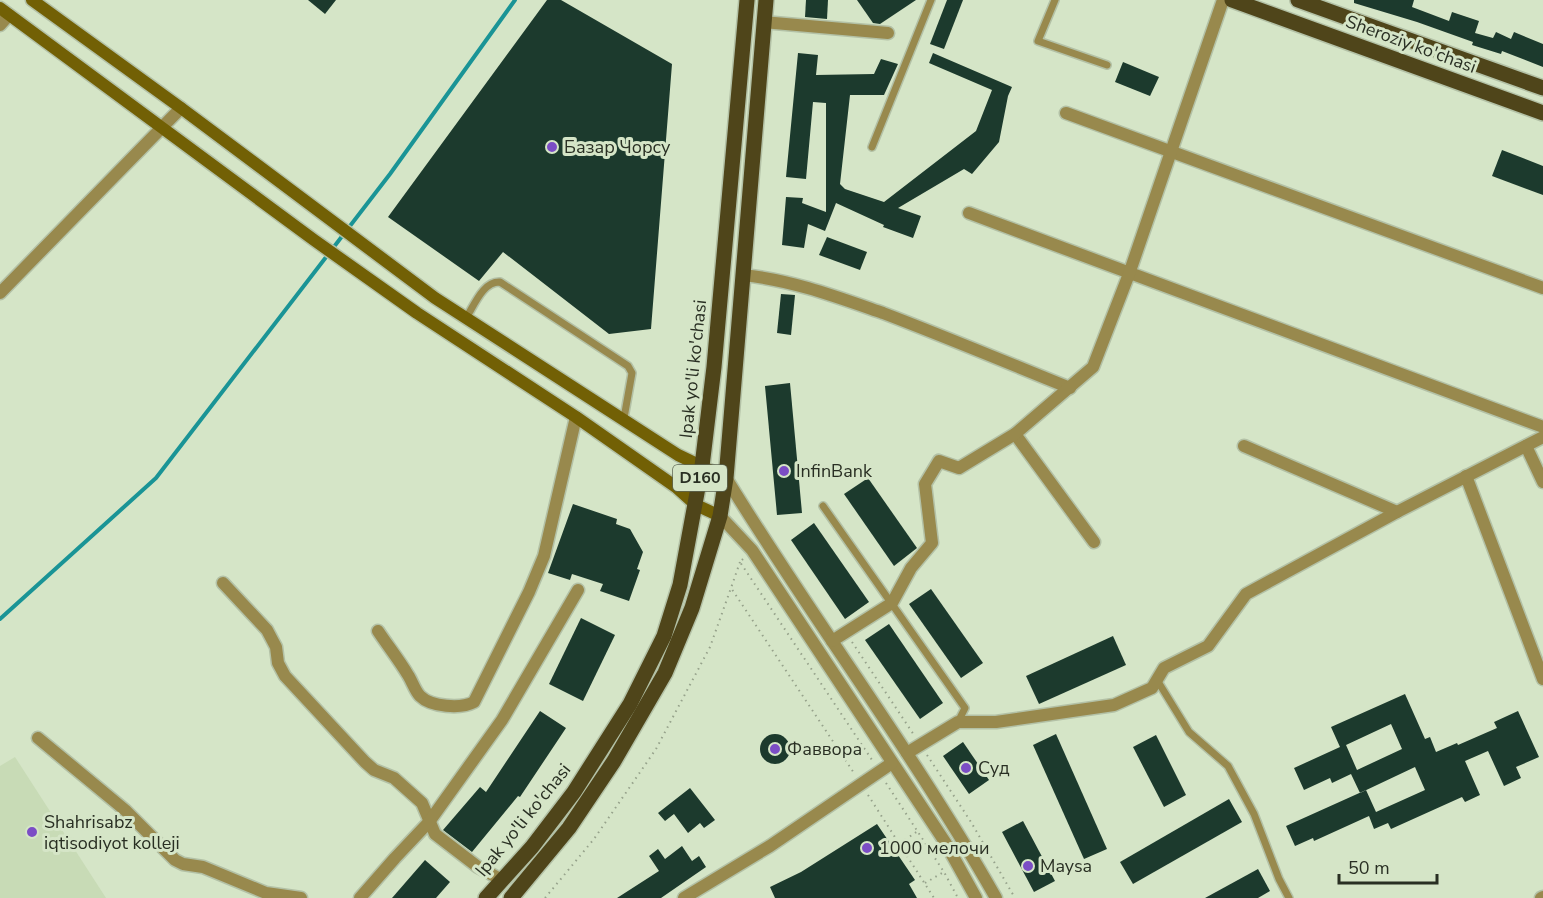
<svg xmlns="http://www.w3.org/2000/svg" width="1543" height="898" viewBox="0 0 1543 898" font-family="'Nunito Sans',sans-serif">
	<style>
		.built { fill: #c8dbb6 }
		.lines { fill: none; stroke-linecap: round; stroke-linejoin: round }
		.stream { stroke: #1a9496; stroke-width: 4 }
		.building { fill: #1c3a2d; fill-rule: evenodd }
		.lane-casing { stroke: #b3c1a6; stroke-width: 10 }
		.street-casing { stroke: #b3c1a6; stroke-width: 15 }
		.secondary-casing { stroke: #b3c1a6; stroke-width: 15 }
		.primary-casing { stroke: #b3c1a6; stroke-width: 18 }
		.path { stroke: #96a28b; stroke-width: 2; stroke-dasharray: 1.5 4.5; stroke-linecap: butt }
		.lane { stroke: #98894d; stroke-width: 7 }
		.street { stroke: #98894d; stroke-width: 12 }
		.secondary { stroke: #726005; stroke-width: 12 }
		.primary { stroke: #4f451a; stroke-width: 15 }
		.poi-dot { fill: #7b4dc5; stroke: #d5e5c7; stroke-width: 2 }
		.labels { text-anchor: middle; dominant-baseline: central; stroke-width: 6; stroke-linejoin: round; paint-order: stroke }
		.shield { fill: #d5e5c7; stroke: #5d6654; stroke-width: 1.5 }
		.shield-label { font-size: 16px; font-weight: bold; fill: #292f23 }
		.street-label { font-size: 18px; fill: #292f23; stroke: #d5e5c7 }
		.poi-label { font-size: 18px; fill: #292f23; stroke: #d5e5c7; text-anchor: start }
	</style>
	<rect width="100%" height="100%" fill="#d5e5c7"/>
	<!-- built -->
	<polygon class="built" points="15,757 106,898 0,898 0,766"/>
	<g class="lines">
		<!-- stream -->
		<polyline class="stream" points="0,619 156,478 390,174 515,0"/>
	</g>
	<!-- building -->
	<g class="building">
		<polygon points="308,0 336,0 325,14"/>
		<polygon points="547,0 561,0 672,64 651,329 609,334 503,252 479,281 388,217"/>
		<polygon points="806,0 828,0 827,19 805,17"/>
		<polygon points="857,0 916,0 880,24 873,23"/>
		<polygon points="947,0 963,0 944,49 930,44"/>
		<polygon points="1354,0 1414,0 1412,7 1449,21 1452,12 1479,21 1475,33 1493,38 1496,32 1511,39 1514,32 1543,44 1543,67 1502,51 1501,54 1472,45 1473,42 1417,22 1354,3"/>
		<polygon points="798,53 818,55 816,75 874,74 881,59 898,64 884,95 850,95 840,184 845,189 884,202 976,131 992,90 929,63 933,53 1012,87 1008,96 999,142 972,174 964,169 898,208 921,216 913,238 883,227 884,225 836,203 825,231 808,224 804,248 782,245 786,197 803,198 802,203 826,212 826,103 813,102 806,179 786,177"/>
		<polygon points="1123,62 1159,77 1150,96 1115,82"/>
		<polygon points="1502,150 1543,166 1543,195 1492,176"/>
		<polygon points="827,237 867,252 860,270 819,255"/>
		<polygon points="781,294 795,295 791,335 777,333"/>
		<polygon points="790,383 802,513 777,515 765,386"/>
		<polygon points="868,478 917,548 894,566 844,494"/>
		<polygon points="573,504 617,519 616,524 630,529 643,552 637,569 640,570 629,601 600,591 603,584 572,574 570,580 548,573"/>
		<polygon points="814,523 869,602 845,619 791,540"/>
		<polygon points="931,589 983,663 961,678 909,604"/>
		<polygon points="581,618 615,635 583,701 549,684"/>
		<polygon points="889,624 943,703 920,719 865,640"/>
		<polygon points="1113,636 1126,665 1039,704 1026,676"/>
		<path d="M1405,694L1425,739L1430,737L1436,752L1457,743L1458,745L1497,728L1494,722L1518,711L1539,757L1516,767L1521,778L1504,786L1488,751L1465,761L1480,795L1465,802L1462,797L1391,829L1388,823L1374,829L1369,816L1314,841L1313,838L1295,846L1286,826L1366,790L1376,812L1425,790L1415,767L1360,793L1351,774L1332,783L1330,778L1304,790L1294,768L1340,747L1331,727ZM1391,724L1402,749L1357,770L1346,745Z"/>
		<polygon points="540,711 566,728 520,797 518,796 472,852 443,830 480,787 486,792"/>
		<polygon points="1056,734 1107,849 1084,859 1033,745"/>
		<circle cx="775" cy="749" r="15"/>
		<polygon points="1156,735 1186,795 1164,807 1133,747"/>
		<polygon points="963,742 989,780 969,794 943,756"/>
		<polygon points="690,788 715,820 704,828 700,823 688,833 674,814 665,821 658,813"/>
		<polygon points="1229,799 1242,822 1133,884 1120,862"/>
		<polygon points="1023,821 1055,881 1034,892 1002,832"/>
		<polygon points="877,824 915,880 909,884 917,898 775,898 770,887 801,872"/>
		<polygon points="682,846 692,861 699,856 706,867 661,898 617,898 659,871 649,856 658,849 665,859"/>
		<polygon points="425,860 450,882 436,898 392,898"/>
		<polygon points="1258,869 1270,891 1258,898 1205,898"/>
	</g>
	<g class="lines">
		<defs>
			<g id="lane">
				<polyline points="1055,0 1038,41 1107,65"/>
				<polyline points="872,147 931,0"/>
				<path d="M466,318C474,306 483,281 500,282L628,366L632,373L624,418"/>
				<polyline points="823,506 965,708 958,722"/>
				<polyline points="1157,680 1189,732 1228,766 1254,814 1279,879 1289,898"/>
			</g>
			<g id="street">
				<polyline points="763,22 888,33"/>
				<polyline points="0,25 9,15"/>
				<polyline points="1066,113 1543,288"/>
				<polyline points="969,213 1543,427"/>
				<path d="M743,275C792,280 837,297 883,313C946,337 1008,363 1070,388"/>
				<polyline points="0,293 181,108"/>
				<polyline points="1015,434 1094,542"/>
				<polyline points="1244,446 1397,512"/>
				<polyline points="1526,446 1543,482"/>
				<polyline points="1466,476 1543,679"/>
				<path d="M726,478C813,620 914,753 996,898"/>
				<polyline points="720,516 752,550 945,842 976,898"/>
				<polyline points="223,583 267,630 276,647 278,663 285,676 365,762 374,770 394,778 422,803 435,834 478,867 502,880"/>
				<path d="M378,631C388,646 399,660 408,675C412,681 415,691 420,696C431,707 461,709 474,702L529,592L544,556L576,417"/>
				<polyline points="832,641 892,603 911,568 932,543 925,484 939,461 959,468 1015,434 1093,367 1129,274 1223,0"/>
				<polyline points="38,738 125,810 175,860 183,864 203,867 266,893 301,898"/>
				<polyline points="907,753 958,722 996,722 1114,705 1152,688 1164,668 1208,646 1246,594 1397,512 1543,437"/>
				<polyline points="360,898 395,858 429,822 502,720 578,590"/>
				<polyline points="684,898 770,846 892,763"/>
				<polyline points="1541,898 1543,897"/>
			</g>
			<g id="secondary">
				<polyline points="32,0 181,108 435,298 678,455 726,478"/>
				<polyline points="0,8 314,240 417,313 576,417 676,487 696,505 720,516"/>
			</g>
			<g id="primary">
				<polyline points="1232,0 1543,113"/>
				<polyline points="1298,0 1543,88"/>
				<polyline points="486,898 532,847 574,792 630,704 664,636 680,585 702,466 714,367 747,0"/>
				<polyline points="511,898 569,828 614,761 665,673 692,608 720,516 726,478 766,0"/>
			</g>
		</defs>
		<!-- lane casing -->
		<use href="#lane" class="lane-casing"/>
		<!-- street casing -->
		<use href="#street" class="street-casing"/>
		<!-- secondary casing -->
		<use href="#secondary" class="secondary-casing"/>
		<!-- primary casing -->
		<use href="#primary" class="primary-casing"/>
		<!-- path -->
		<g class="path">
			<polyline points="743,559 740,562 872,760"/>
			<polyline points="740,562 731,588 854,773"/>
			<polyline points="852,642 914,735"/>
			<polyline points="927,755 971,822 1015,898"/>
			<polyline points="886,783 944,872 958,898"/>
			<polyline points="868,795 934,898"/>
			<polyline points="900,843 918,831"/>
			<polyline points="925,883 944,872"/>
			<polyline points="545,898 594,839 656,749 710,647 731,588"/>
		</g>
		<!-- lane -->
		<use href="#lane" class="lane"/>
		<!-- street -->
		<use href="#street" class="street"/>
		<!-- secondary -->
		<use href="#secondary" class="secondary"/>
		<!-- primary -->
		<use href="#primary" class="primary"/>
	</g>
	<!-- markers -->
	<g class="poi-dot">
		<circle cx="552" cy="147" r="6"/>
		<circle cx="784" cy="471" r="6"/>
		<circle cx="775" cy="749" r="6"/>
		<circle cx="966" cy="768" r="6"/>
		<circle cx="32" cy="832" r="6"/>
		<circle cx="867" cy="848" r="6"/>
		<circle cx="1028" cy="866" r="6"/>
	</g>
	<g class="labels">
		<!-- shield labels -->
		<rect class="shield" x="673" y="465" width="54" height="26" rx="4.5"/>
		<g class="shield-label">
			<text x="700" y="478">D160</text>
		</g>
		<!-- street labels -->
		<g class="street-label">
			<text transform="translate(1411 44) rotate(20)">Sheroziy ko'chasi</text>
			<text transform="translate(693 369) rotate(-84)">Ipak yo'li ko'chasi</text>
			<text transform="translate(523 820) rotate(-51)">Ipak yo'li ko'chasi</text>
		</g>
		<!-- poi labels -->
		<g class="poi-label">
			<text x="564" y="147">Базар Чорсу</text>
			<text x="796" y="471">InfinBank</text>
			<text x="787" y="749">Фаввора</text>
			<text x="978" y="768">Суд</text>
			<text x="44" y="822">Shahrisabz<tspan x="44" dy="21">iqtisodiyot kolleji</tspan></text>
			<text x="879" y="848">1000 мелочи</text>
			<text x="1040" y="866">Maysa</text>
		</g>
	</g>
	<!-- scale -->
	<path d="M1339 874v9h98v-9" fill="none" stroke="#292f23" stroke-width="3"/>
	<text x="1348" y="874" font-size="18" fill="#292f23" stroke="#d5e5c7" stroke-width="4.5" paint-order="stroke">50 m</text>
</svg>
